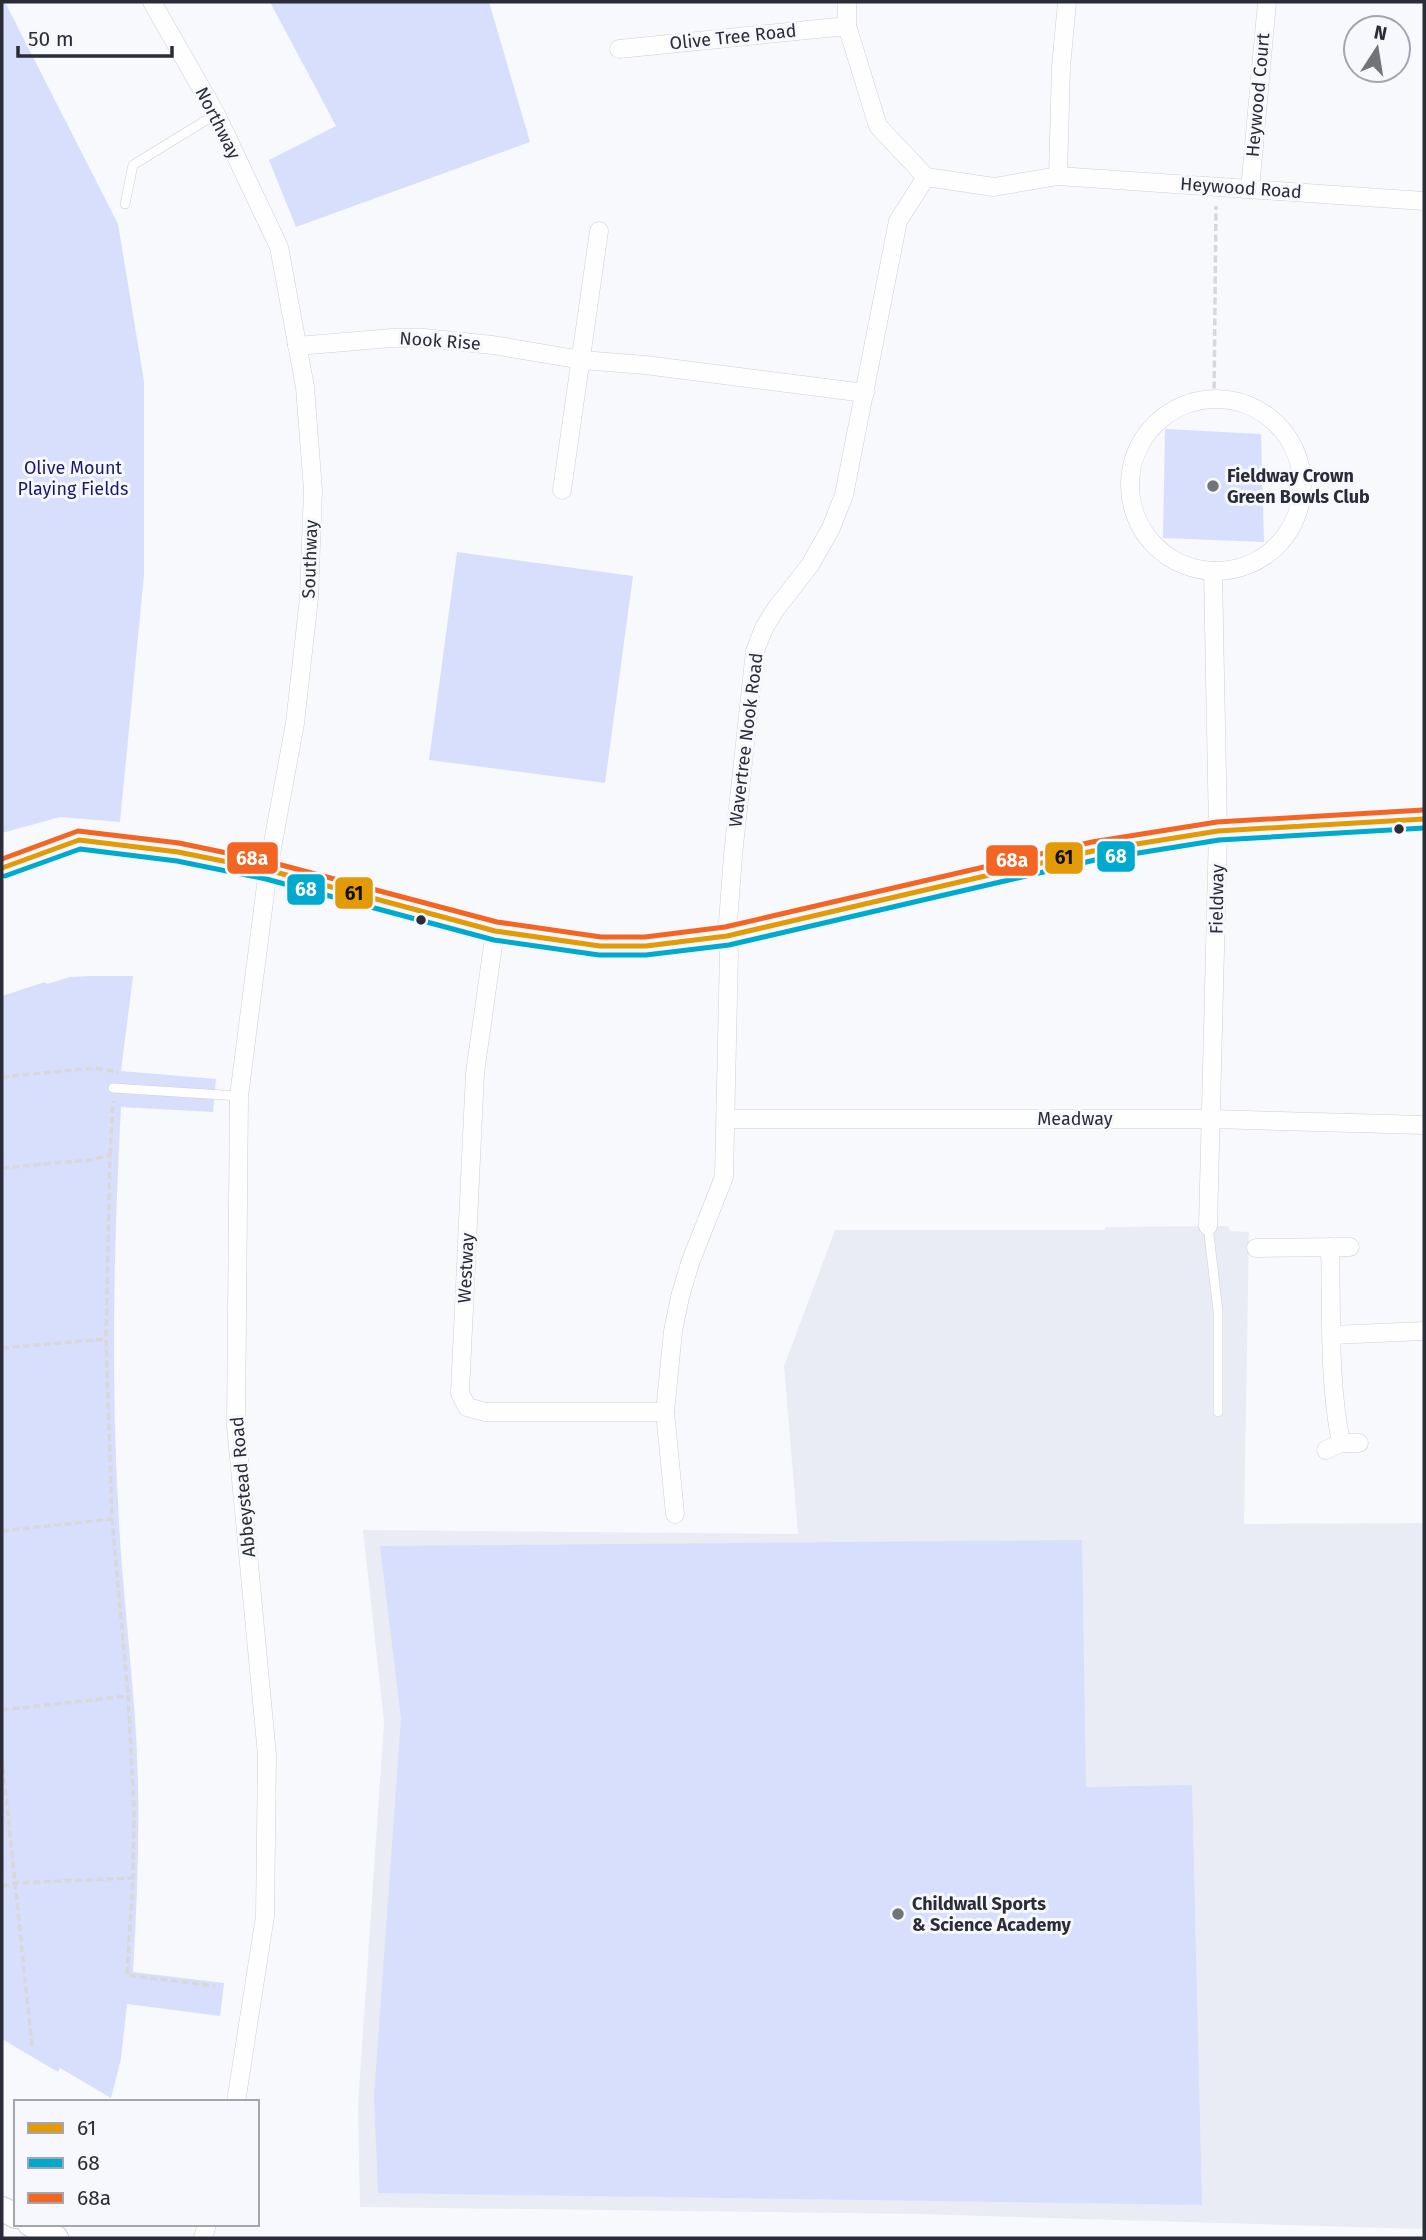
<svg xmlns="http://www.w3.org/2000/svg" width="1426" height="2240" viewBox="0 0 1426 2240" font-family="'Fira Sans',sans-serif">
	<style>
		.built { fill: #e9ecf5 }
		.green { fill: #d8dffd }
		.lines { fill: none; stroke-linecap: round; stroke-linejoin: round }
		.lane-casing { stroke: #cdcfd6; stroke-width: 10 }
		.street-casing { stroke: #cdcfd6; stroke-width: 19 }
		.secondary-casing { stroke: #cdcfd6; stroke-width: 26 }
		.path { stroke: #d8d8d9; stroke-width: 3.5; stroke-dasharray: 7 3.5; stroke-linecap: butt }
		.lane { stroke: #fefeff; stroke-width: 9 }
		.street { stroke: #fefeff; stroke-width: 18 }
		.secondary { stroke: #fefeff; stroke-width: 24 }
		.bus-1-casing { stroke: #f6f8fe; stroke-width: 10 }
		.bus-2-casing { stroke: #f6f8fe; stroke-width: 10 }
		.bus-3-casing { stroke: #f6f8fe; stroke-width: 10 }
		.bus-1 { stroke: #e29a06; stroke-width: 5 }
		.bus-2 { stroke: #00a9ce; stroke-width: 5 }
		.bus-3 { stroke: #f26522; stroke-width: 5 }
		.poi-dot { fill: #72747c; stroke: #f6f8fe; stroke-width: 2.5 }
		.bus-dot { fill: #2a2c37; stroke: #f6f8fe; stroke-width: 2.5 }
		.labels { text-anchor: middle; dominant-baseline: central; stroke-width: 6; stroke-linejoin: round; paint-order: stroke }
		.street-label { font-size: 18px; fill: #2a2c37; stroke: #f6f8fe }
		.park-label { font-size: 18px; fill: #1b196b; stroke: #f6f8fe }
		.poi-label { font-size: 18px; font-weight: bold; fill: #2a2c37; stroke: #f6f8fe; text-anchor: start }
		.line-badge { stroke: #f6f8fe; stroke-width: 2.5 }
		.badge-label { font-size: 19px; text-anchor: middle; font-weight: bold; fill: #fff }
		.pale-badge-label { font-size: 19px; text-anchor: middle; font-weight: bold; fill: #111 }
	</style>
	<rect width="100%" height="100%" fill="#f8f9fc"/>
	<!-- built -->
	<polygon class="built" points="1228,1226 1230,1231 1249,1232 1244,1524 1424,1523 1424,2229 918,2214 360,2207 358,2106 384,1722 363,1530 798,1534 784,1366 835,1230 1105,1230 1105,1227"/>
	<!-- green -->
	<g class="green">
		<polygon points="2,2 5,2 118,224 144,381 144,575 120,822 60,817 2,833"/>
		<polygon points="270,2 489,2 530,142 296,227 269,160 336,126"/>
		<polygon points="1165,429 1261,434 1264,542 1163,538"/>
		<polygon points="457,552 633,576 605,783 429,760"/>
		<path d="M91,976H133L121,1071L216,1079L213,1112L121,1107C114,1239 111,1371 118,1503C121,1575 130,1647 135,1719C141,1803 138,1887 133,1972L224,1983L220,2016L127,2004L121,2059L111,2098L60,2068L58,2072L2,2039V996L45,982L47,984L70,977Z"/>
		<polygon points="1082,1540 1086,1787 1192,1785 1202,2205 378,2193 374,2096 401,1719 380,1546"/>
	</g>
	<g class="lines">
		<defs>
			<g id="lane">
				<polyline points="125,204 133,165 216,114"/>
				<polyline points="113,1088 239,1096"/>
				<polyline points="1208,1226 1218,1311 1218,1412"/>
			</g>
			<g id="street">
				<polyline points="152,2 216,114 279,247 305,387 313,490 309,598 295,723 268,870 239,1096 236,1426 267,1755 265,1916 236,2102"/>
				<polyline points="847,2 847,26 878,126 926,177"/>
				<polyline points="619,49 847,26"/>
				<polyline points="1058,176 1061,67 1067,2"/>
				<polyline points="1250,189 1267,2"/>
				<polyline points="297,346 392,338 424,338 493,345 582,360 645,365 865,393"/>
				<circle cx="1216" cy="485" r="86"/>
				<polyline points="562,490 599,231"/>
				<polyline points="495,931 475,1073 460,1393 467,1407 485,1412 665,1412"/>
				<polyline points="726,1119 1212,1119 1424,1125"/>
				<polyline points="1208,1226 1218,831 1213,571"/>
				<path d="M1330,1247C1332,1313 1328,1378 1341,1443"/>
				<polyline points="1256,1248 1350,1247"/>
				<polyline points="1332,1335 1424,1331"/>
				<polyline points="1326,1450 1341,1443 1359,1443"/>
				<polyline points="675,1514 665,1412 673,1331 680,1297 690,1263 724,1177 729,951 727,936 733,855 755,651 764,628 775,610 810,565 831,528 844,495 898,221 926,177 994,187 1058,176 1424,201"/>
				<polyline points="203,2238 207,2224"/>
			</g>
			<g id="secondary">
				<polyline points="2,868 79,840 178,852 268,870 495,931 600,946 646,946 727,936 1093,851 1218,831 1424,819"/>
				<polyline points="2,2209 16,2216"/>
				<polyline points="30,2224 56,2238"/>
			</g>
		</defs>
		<!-- lane casing -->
		<use href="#lane" class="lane-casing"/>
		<!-- street casing -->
		<use href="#street" class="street-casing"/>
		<!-- secondary casing -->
		<use href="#secondary" class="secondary-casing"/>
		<!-- path -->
		<g class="path">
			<polyline points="1214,399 1216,206"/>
			<polyline points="2,1077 94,1068 118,1072"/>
			<polyline points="110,1155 113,1101"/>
			<polyline points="2,1168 91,1160 110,1155 106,1339"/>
			<polyline points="2,1348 106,1339 112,1519 128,1696"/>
			<polyline points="2,1531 112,1519"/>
			<polyline points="2,1710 128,1696 134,1808 133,1878"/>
			<polyline points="2,1757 32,2047"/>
			<polyline points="2,1886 15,1883 133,1878 127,1975 215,1986"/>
		</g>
		<!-- lane -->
		<use href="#lane" class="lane"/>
		<!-- street -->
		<use href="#street" class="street"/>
		<!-- secondary -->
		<use href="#secondary" class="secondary"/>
		<defs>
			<polyline id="bus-1" points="2,868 79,840 178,852 268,870 495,931 600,946 646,946 727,936 1093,851 1218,831 1424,819"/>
			<polyline id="bus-2" points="5,876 80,849 177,861 266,879 494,940 599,955 646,955 729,945 1095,860 1219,840 1424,828"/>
			<polyline id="bus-3" points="2,859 78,831 179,843 270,862 497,922 601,937 645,937 725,927 1092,842 1217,822 1423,810"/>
		</defs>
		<!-- bus-1 casing -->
		<use href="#bus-1" class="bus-1-casing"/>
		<!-- bus-2 casing -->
		<use href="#bus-2" class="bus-2-casing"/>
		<!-- bus-3 casing -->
		<use href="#bus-3" class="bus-3-casing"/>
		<!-- bus-1 -->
		<use href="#bus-1" class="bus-1"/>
		<!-- bus-2 -->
		<use href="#bus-2" class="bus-2"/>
		<!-- bus-3 -->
		<use href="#bus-3" class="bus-3"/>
	</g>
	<!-- markers -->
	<g class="poi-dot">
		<circle cx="1213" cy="486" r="7"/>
		<circle cx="898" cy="1914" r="7"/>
	</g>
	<g class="bus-dot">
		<circle cx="1399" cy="829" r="6"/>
		<circle cx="421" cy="920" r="6"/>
	</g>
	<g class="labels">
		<!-- street labels -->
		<g class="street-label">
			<text transform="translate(733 37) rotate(-6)">Olive Tree Road</text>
			<text transform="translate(1258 95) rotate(-85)">Heywood Court</text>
			<text transform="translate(218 123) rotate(63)">Northway</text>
			<text transform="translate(1241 188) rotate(4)">Heywood Road</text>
			<text transform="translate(440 341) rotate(4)">Nook Rise</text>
			<text transform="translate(310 559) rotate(-88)">Southway</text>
			<text transform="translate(746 740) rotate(-83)">Wavertree Nook Road</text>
			<text transform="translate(1217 899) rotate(-89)">Fieldway</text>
			<text x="1075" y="1119">Meadway</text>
			<text transform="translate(466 1268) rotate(-87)">Westway</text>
			<text transform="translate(243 1487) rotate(-95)">Abbeystead Road</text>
		</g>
		<!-- park labels -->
		<g class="park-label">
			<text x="73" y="468">Olive Mount<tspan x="73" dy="21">Playing Fields</tspan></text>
		</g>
		<!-- poi labels -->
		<g class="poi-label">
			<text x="1227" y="476">Fieldway Crown<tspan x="1227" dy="21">Green Bowls Club</tspan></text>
			<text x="912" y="1904">Childwall Sports<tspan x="912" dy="21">&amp; Science Academy</tspan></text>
		</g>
	</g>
	<g class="line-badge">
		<rect x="1096" y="840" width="40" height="33" rx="7" fill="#00a9ce"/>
		<rect x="1044" y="841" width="40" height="34" rx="7" fill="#e29a06"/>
		<rect x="226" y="841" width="53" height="34" rx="7" fill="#f26522"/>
		<rect x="985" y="844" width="54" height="33" rx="7" fill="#f26522"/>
		<rect x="286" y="873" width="40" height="33" rx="7" fill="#00a9ce"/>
		<rect x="334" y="876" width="40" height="34" rx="7" fill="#e29a06"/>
	</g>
	<g class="badge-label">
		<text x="1116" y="863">68</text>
		<text x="252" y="865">68a</text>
		<text x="1012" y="867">68a</text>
		<text x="306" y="896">68</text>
	</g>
	<g class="pale-badge-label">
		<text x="1064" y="864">61</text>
		<text x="354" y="900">61</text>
	</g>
	<!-- border -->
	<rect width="1426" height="2240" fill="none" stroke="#2a2c37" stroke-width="7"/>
	<!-- legend -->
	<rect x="14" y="2100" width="245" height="126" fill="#f6f8fe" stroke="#a4a6ae" stroke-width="2"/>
	<rect x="28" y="2123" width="35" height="10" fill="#e29a06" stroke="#a4a6ae" stroke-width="2"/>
	<text x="77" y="2135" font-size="21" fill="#2a2c37">61</text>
	<rect x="28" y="2158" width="35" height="10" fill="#00a9ce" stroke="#a4a6ae" stroke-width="2"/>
	<text x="77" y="2170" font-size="21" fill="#2a2c37">68</text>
	<rect x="28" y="2193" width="35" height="10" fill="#f26522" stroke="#a4a6ae" stroke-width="2"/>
	<text x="77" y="2205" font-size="21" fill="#2a2c37">68a</text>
	<!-- north arrow -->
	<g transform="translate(1377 49) rotate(12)"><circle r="33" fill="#f6f8fe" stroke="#a4a6ae" stroke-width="2"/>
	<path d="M0-5L12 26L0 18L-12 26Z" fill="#72747c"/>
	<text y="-10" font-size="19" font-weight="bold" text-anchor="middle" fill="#2a2c37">N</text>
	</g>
	<!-- scale -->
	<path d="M18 46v10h154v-10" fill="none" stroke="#2a2c37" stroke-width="3.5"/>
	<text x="28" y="46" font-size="21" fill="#2a2c37" stroke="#f6f8fe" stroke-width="5" paint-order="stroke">50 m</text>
</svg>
